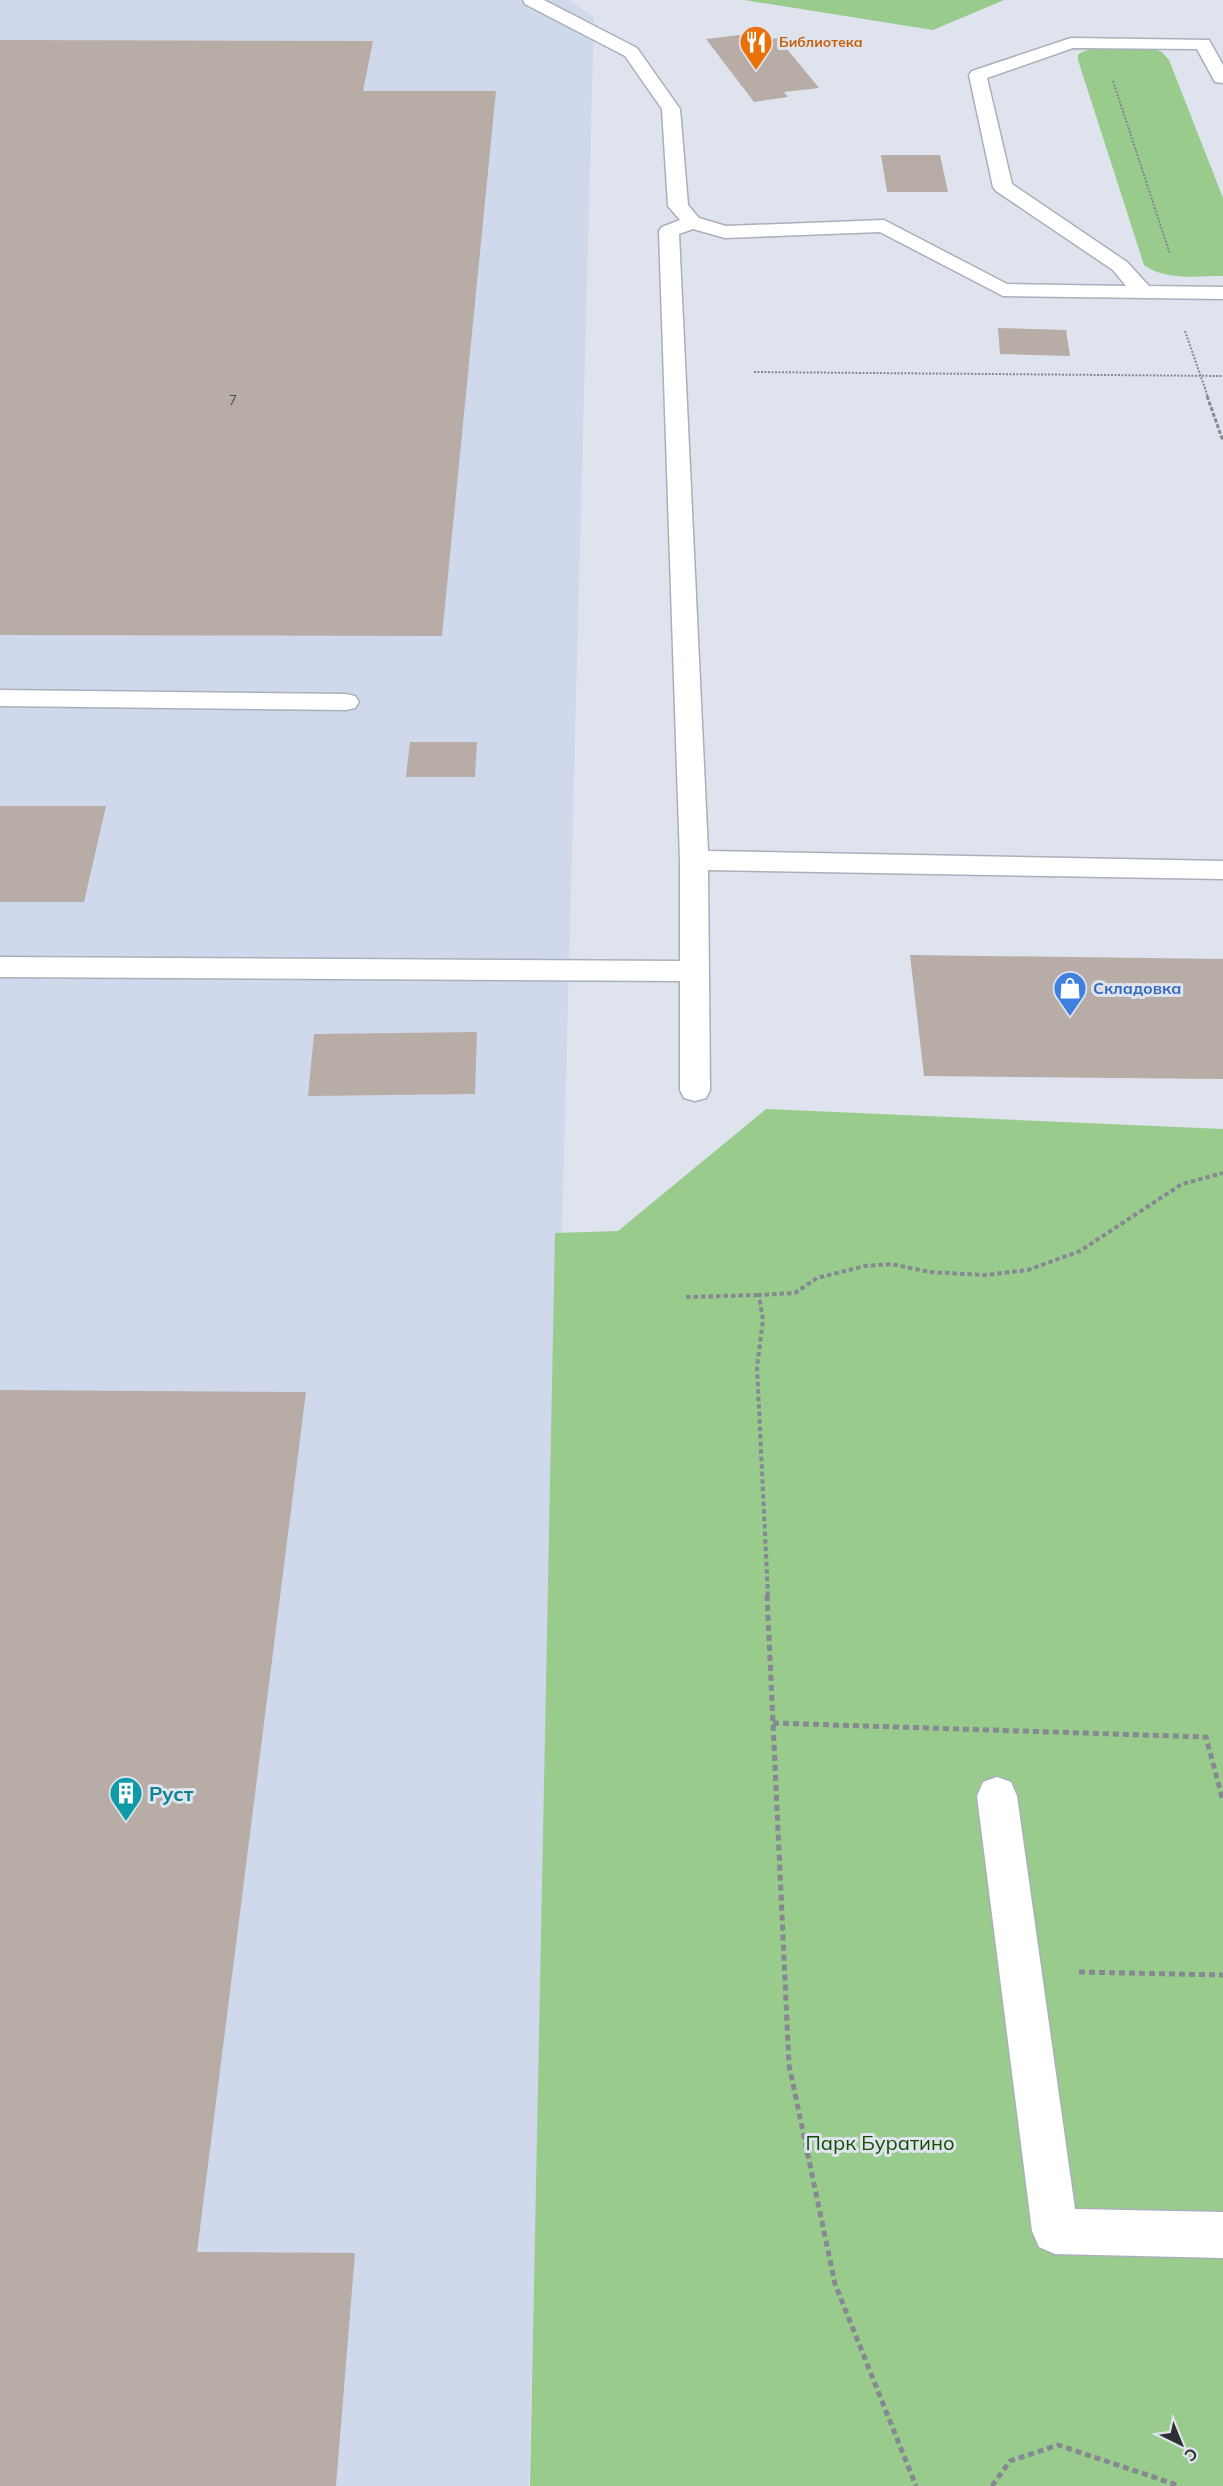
<svg xmlns="http://www.w3.org/2000/svg" width="1223" height="2486" viewBox="0 0 1223 2486" font-family="Mulish,sans-serif">
	<style>
		.built { fill: #d0d9eb }
		.green { fill: #98cb8c }
		.building { fill: #b7aca6 }
		.lines { fill: none; stroke-linecap: round; stroke-linejoin: round }
		.minor-casing { stroke: #aab0ba; stroke-width: 3 }
		.path-far3 { stroke: #868991; stroke-width: 2; stroke-dasharray: 2 1.5; stroke-linecap: butt }
		.path-far2 { stroke: #868991; stroke-width: 3; stroke-dasharray: 4 2; stroke-linecap: butt }
		.path-far1 { stroke: #868991; stroke-width: 4; stroke-dasharray: 4.5 3; stroke-linecap: butt }
		.path { stroke: #868991; stroke-width: 5; stroke-dasharray: 6 4; stroke-linecap: butt }
		.minor { fill: #fff; fill-rule: evenodd }
		.labels { text-anchor: middle; dominant-baseline: central; stroke-width: 6; stroke-linejoin: round; paint-order: stroke }
		.far-food-label { font-size: 14px; font-weight: bold; fill: #c56008; stroke: #dee3ee; text-anchor: start }
		.number-label { font-size: 14px; fill: #504e50 }
		.shop-label { font-size: 16px; font-weight: bold; fill: #366cbe; stroke: #dee3ee; text-anchor: start }
		.near-culture-label { font-size: 20px; font-weight: bold; fill: #0d838f; stroke: #dee3ee; text-anchor: start }
		.near-park-label { font-size: 20px; fill: #144e00; stroke: #dee3ee }
	</style>
	<rect width="100%" height="100%" fill="#dee3ee"/>
	<!-- built -->
	<polygon class="built" points="0,0 568,0 594,17 529,2486 0,2486"/>
	<!-- green -->
	<g class="green">
		<polygon points="744,0 1004,0 933,30"/>
		<path d="M1097,47L1154,49L1162,52L1169,60L1223,198V276C1197,276 1166,281 1144,265L1078,60V55L1082,52Z"/>
		<polygon points="766,1109 1223,1129 1223,2486 530,2486 555,1233 618,1231"/>
	</g>
	<!-- building -->
	<g class="building">
		<polygon points="739,35 745,42 778,38 819,88 784,92 788,97 754,102 706,39"/>
		<polygon points="0,40 373,41 363,91 496,91 442,636 0,635"/>
		<polygon points="881,155 940,155 948,192 887,192"/>
		<polygon points="998,328 1066,330 1070,356 1000,354"/>
		<polygon points="410,742 477,742 475,777 406,777"/>
		<polygon points="0,806 106,806 84,902 0,902"/>
		<polygon points="910,955 1223,959 1223,1079 924,1076"/>
		<polygon points="477,1032 475,1094 308,1096 314,1034"/>
		<polygon points="0,1390 306,1392 197,2252 355,2253 336,2486 0,2486"/>
	</g>
	<g class="lines">
		<defs>
			<g id="minor">
				<polygon points="523,0 544,0 637,48 680,109 688,205 699,218 726,226 884,220 1007,284 1126,286 1113,270 996,191 993,187 969,75 972,71 1071,38 1209,40 1223,65 1223,83 1215,82 1197,49 1073,48 987,78 1012,184 1127,262 1149,286 1223,287 1223,299 1003,296 880,232 725,238 693,229 679,234 708,851 1223,861 1223,879 708,870 710,1090 706,1098 695,1101 684,1098 680,1090 680,981 0,977 0,957 680,961 680,860 659,231 662,227 680,220 668,206 662,109 625,56 525,4"/>
				<polygon points="0,690 346,694 355,696 359,702 355,708 346,710 0,706"/>
				<polygon points="997,1777 1011,1782 1017,1796 1075,2209 1223,2212 1223,2258 1055,2254 1039,2247 1032,2231 977,1796 983,1782"/>
			</g>
		</defs>
		<!-- minor casing -->
		<use href="#minor" class="minor-casing"/>
		<!-- path-far3 -->
		<g class="path-far3">
			<polyline points="1113,81 1170,254"/>
			<polyline points="1185,331 1208,397"/>
			<polyline points="754,372 1223,376"/>
		</g>
		<!-- path-far2 -->
		<polyline class="path-far2" points="1207,396 1223,441"/>
		<!-- path-far1 -->
		<g class="path-far1">
			<polyline points="686,1297 759,1295"/>
			<polyline points="768,1596 757,1367 763,1320 759,1295 795,1293 817,1278 865,1266 891,1264 930,1272 985,1275 1028,1270 1080,1251 1182,1184 1223,1173"/>
		</g>
		<!-- path -->
		<g class="path">
			<polyline points="767,1595 789,2065 835,2284 916,2486"/>
			<polyline points="773,1723 1206,1737 1223,1801"/>
			<polyline points="1079,1972 1223,1975"/>
			<polyline points="992,2486 1010,2461 1058,2445 1180,2486"/>
		</g>
		<!-- minor -->
		<use href="#minor" class="minor"/>
	</g>
	<!-- icons -->
	<defs>
		<symbol id="restaurant-pin" viewBox="-11 -11 22 30"><path d="M0 17L-7.5 6A9.5 9.5 0 1 1 7.5 6Z" fill="#e8710a" stroke="#dee3ee"/><path d="M-5-6h1v4h1v-4h1v4h1v-4h1v5L-1.5 .5V6h-2V.5L-5-1ZM5-6V6H3V1.5H1.5Q1.5-4 5-6Z" fill="#fff"/></symbol>
		<symbol id="shop-pin" viewBox="-11 -11 22 30"><path d="M0 17L-7.5 6A9.5 9.5 0 1 1 7.5 6Z" fill="#3f7fe0" stroke="#dee3ee"/><path d="M-5-2.5h2.3a2.7 3.5 0 0 1 5.4 0H5L5.5 6h-11ZM-1.5-2.5h3a1.5 2.3 0 0 0-3 0Z" fill="#fff"/></symbol>
		<symbol id="building-pin" viewBox="-11 -11 22 30"><path d="M0 17L-7.5 6A9.5 9.5 0 1 1 7.5 6Z" fill="#0f9aa8" stroke="#dee3ee"/><path d="M-4-6H4V6H1V3H-1V6H-4ZM-2.5-4.3h1.7v1.8h-1.7ZM.8-4.3h1.7v1.8H.8ZM-2.5-1h1.7V.8h-1.7ZM.8-1h1.7V.8H.8Z" fill="#fff"/></symbol>
	</defs>
	<g fill-rule="evenodd">
		<use href="#restaurant-pin" x="737" y="23" width="38" height="52"/>
		<use href="#shop-pin" x="1051" y="969" width="38" height="52"/>
		<use href="#building-pin" x="107" y="1774" width="38" height="52"/>
	</g>
	<g class="labels">
		<!-- far-food labels -->
		<g class="far-food-label">
			<text x="779" y="42">Библиотека</text>
		</g>
		<!-- number labels -->
		<g class="number-label">
			<text x="233" y="400">7</text>
		</g>
		<!-- shop labels -->
		<g class="shop-label">
			<text x="1093" y="988">Складовка</text>
		</g>
		<!-- near-culture labels -->
		<g class="near-culture-label">
			<text x="149" y="1793">Руст</text>
		</g>
		<!-- near-park labels -->
		<g class="near-park-label">
			<text x="880" y="2142">Парк Буратино</text>
		</g>
	</g>
	<!-- north arrow -->
	<g transform="translate(1181 2444) rotate(137)" stroke="#dee3ee" stroke-width="4.5" paint-order="stroke">
	<path d="M0-4.5L10 22L0 15L-10 22Z" fill="#2d2f33"/>
	<text y="-9" font-size="16" font-weight="bold" text-anchor="middle" fill="#2d2f33">С</text>
	</g>
</svg>
